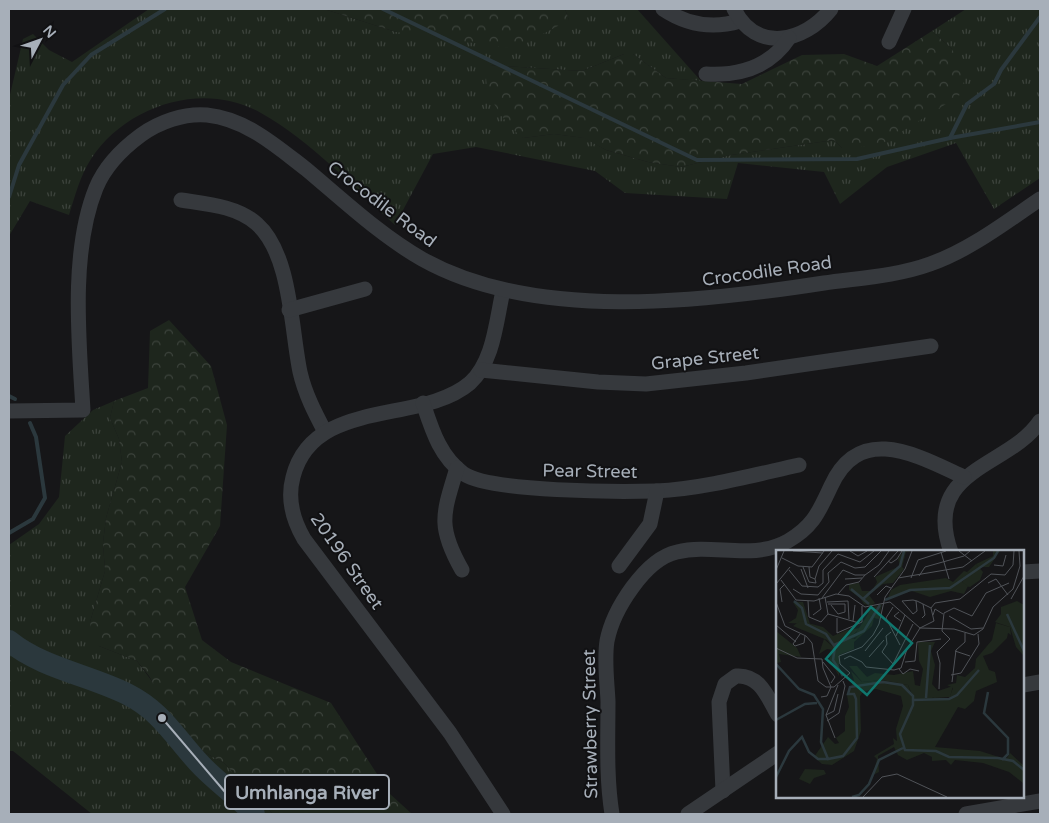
<svg xmlns="http://www.w3.org/2000/svg" width="1049" height="823" viewBox="0 0 1049 823" font-family="'Varela Round',sans-serif">
	<style>
		.grass { fill: url(#grass-tufts) }
		.forest { fill: url(#forest-crowns) }
		.lines { fill: none; stroke-linecap: round; stroke-linejoin: round }
		.stream { stroke: #2b383d; stroke-width: 4 }
		.river { stroke: #2b383d; stroke-width: 22 }
		.minor { stroke: #36393d; stroke-width: 15 }
		.labels { text-anchor: middle; dominant-baseline: central; stroke-width: 4; stroke-linejoin: round; paint-order: stroke }
		.street-label { font-size: 18px; fill: #a7afb9; stroke: #111113 }
		.inset-river { fill: none; stroke: #2b383d; stroke-width: 2.5 }
		.inset-road { fill: none; stroke: #505358; stroke-width: 1 }
		.view { fill: #0f766e; fill-opacity: 0.15; stroke: #0f766e; stroke-width: 2.5 }
		.inset-edge { fill: none; stroke: #a7afb9; stroke-width: 2.5 }
		.leader { fill: none; stroke: #a7afb9; stroke-width: 2 }
		.callout-dot { fill: #a7afb9; stroke: #111113; stroke-width: 2 }
		.callout { fill: #111113; stroke: #a7afb9; stroke-width: 2 }
		.callout-label { font-size: 19px; text-anchor: middle; font-weight: bold; fill: #a7afb9 }
	</style>
	<defs>
		<pattern id="grass-tufts" width="24" height="20" patternUnits="userSpaceOnUse" patternTransform="scale(1.25)"><rect width="24" height="20" fill="#1e261d"/><path d="M3 7l-1-3M5 7V3M7 7l1-3M15 17l-1-3M17 17v-4M19 17l1-3" fill="none" stroke="#3c433c"/></pattern>
		<pattern id="forest-crowns" width="20" height="18" patternUnits="userSpaceOnUse" patternTransform="scale(1.25)"><rect width="20" height="18" fill="#1e261d"/><path d="M2 6a3 3 0 1 1 6 0M12 15a3 3 0 1 1 6 0" fill="none" stroke="#3c433c"/></pattern>
	</defs>
	<rect width="100%" height="100%" fill="#161618"/>
	<!-- grass -->
	<g class="grass">
		<path d="M149,9H324L396,32L569,20L565,9H637L701,81L666,78L633,54H624L582,71L489,65L523,138L554,134L585,138L606,150L648,162L681,167L731,155L834,140L842,148L952,49L932,31L966,9H1040V178L994,209L956,143L887,167L840,204L824,172L738,163L727,199L625,193L595,171L476,147L433,154L395,225C353,187 311,141 261,113C204,80 126,105 91,159C80,176 75,196 69,215L30,201L9,236V99L23,39L33,34L49,50L72,62Z"/>
		<polygon points="114,401 110,418 119,439 122,462 106,518 103,543 105,571 90,622 99,646 137,661 204,752 224,763 273,814 92,814 13,751 9,751 9,545 39,524 59,497 65,436 93,410"/>
	</g>
	<!-- forest -->
	<g class="forest">
		<polygon points="324,9 565,9 569,20 515,49 396,32"/>
		<path d="M932,31L952,49L966,76L959,96L883,143L874,146L842,148L834,140L731,155L681,167L648,162L606,150L584,138L554,134L523,138C505,124 477,88 489,65L582,71L624,54H633L666,78L742,84L802,55L844,54L877,66Z"/>
		<polygon points="169,320 211,366 227,425 220,526 185,587 202,640 231,662 331,703 390,794 412,814 273,814 224,763 204,752 184,737 149,676 137,661 99,646 93,640 90,622 105,571 103,543 106,518 122,462 119,439 110,418 114,401 148,388 150,331"/>
	</g>
	<g class="lines">
		<!-- stream -->
		<g class="stream">
			<polyline points="383,9 697,160 857,159 950,138 1040,122"/>
			<polyline points="950,138 967,104 994,84 1001,70 1040,17"/>
			<polyline points="9,197 19,165 63,85 91,55 165,9"/>
			<polyline points="9,396 15,399"/>
			<polyline points="9,533 33,519 45,498 36,437 30,423"/>
		</g>
		<!-- river -->
		<path class="river" d="M9,641C42,668 89,675 127,694C161,711 174,736 198,762C215,781 237,795 254,814"/>
		<!-- minor -->
		<g class="minor">
			<path d="M663,9C687,25 713,29 740,21"/>
			<path d="M734,9C756,53 804,43 831,9"/>
			<polyline points="889,42 904,9"/>
			<path d="M706,74C740,76 770,67 789,38"/>
			<path d="M181,200C207,204 237,206 257,224C291,254 291,329 300,372C305,394 315,413 325,432"/>
			<path d="M503,291C496,321 494,361 470,383C421,425 313,397 293,477C287,499 293,520 304,539L450,733L503,814"/>
			<polyline points="289,310 365,289"/>
			<polyline points="481,370 598,382 646,384 746,373 931,346"/>
			<path d="M423,403C432,430 440,457 464,474C491,492 620,492 656,491C702,489 754,475 799,465"/>
			<path d="M9,411L83,410C79,342 70,252 96,188C105,166 122,149 141,135C159,122 184,113 207,115C246,119 276,146 306,169C343,200 380,235 422,259C534,322 702,302 824,283C859,278 897,276 930,264C970,250 1006,222 1040,199"/>
			<path d="M457,468C443,514 437,526 462,570"/>
			<path d="M951,552C921,468 1009,468 1040,421"/>
			<polyline points="619,566 650,524 657,491"/>
			<polyline points="1023,572 1040,571"/>
			<polyline points="1023,685 1040,682"/>
			<path d="M723,791L719,702L725,684L736,676C760,674 768,698 778,715"/>
			<path d="M612,814C606,777 608,738 608,701C607,681 604,660 607,641C613,610 645,559 677,552C714,543 752,561 788,541C814,526 819,511 831,486C860,422 918,456 964,477"/>
			<polyline points="688,814 778,753"/>
			<polyline points="966,814 1040,801"/>
		</g>
	</g>
	<g class="labels">
		<!-- street labels -->
		<g class="street-label">
			<text transform="translate(382 204) rotate(37)">Crocodile Road</text>
			<text transform="translate(767 271) rotate(-8)">Crocodile Road</text>
			<text transform="translate(705 358) rotate(-6)">Grape Street</text>
			<text transform="translate(590 471) rotate(1)">Pear Street</text>
			<text transform="translate(347 561) rotate(55)">20196 Street</text>
			<text transform="translate(590 724) rotate(-91)">Strawberry Street</text>
		</g>
	</g>
	<!-- overview -->
	<g transform="translate(776 550)">
		<rect width="248" height="248" fill="#161618"/>
		<path d="M127,1L134,2H130L126,17L128,19L117,33L107,34L93,45L99,53L95,56L88,54L84,48L73,40V34L83,33L86,41H96L101,32L99,27L124,16L122,9ZM200,14L207,22L204,30L194,37L188,36L186,32L194,24L191,22ZM17,52H27L34,74L12,73L20,68L22,60ZM106,54L103,69L98,68L96,76L78,92V99L63,105V126L53,110L57,100L51,99L43,104L48,89L56,96L61,95L75,86L71,80L84,78L74,88L79,89L93,74L92,59ZM220,73L234,77L235,85L232,83L231,88L216,103L207,106L213,120L219,122L221,132L200,141L198,151L189,159L182,157L159,197L204,201L226,208H231L234,203L247,215V233L233,222L207,213L179,210L175,215L170,210L156,211V207L148,203L131,210L122,205L118,197L102,206L103,222L97,225L101,209L98,206L118,194L117,188L121,191L120,179L127,156L125,146L100,139L88,141L84,146L85,181L78,201L56,215L46,214L38,207L52,187L59,194L63,193L60,188L69,181V166L73,157L71,145L78,130L75,121L86,132L106,130L132,135L137,148L151,151L158,147L173,148L177,138L171,135L180,133L181,125L189,127L199,118L200,109L216,90ZM29,219L48,220L50,224L38,228L34,234L23,229Z" fill="#1e261d"/>
		<path d="M217,1H224L213,17H202L200,14L217,6ZM188,21L194,23L186,32L192,36L188,44L175,41L154,47L136,41L112,48L115,40L124,35L170,28L177,32ZM241,51L248,55L247,105L240,97L234,77L219,72L225,64V57ZM92,64L96,66L95,72L88,83L76,89ZM24,71L47,77L57,86L71,80L76,82L75,86L56,96L51,90L17,76ZM0,81L21,98L25,107L3,104L5,112L1,113ZM142,92H159L155,101L159,115L156,134L162,141L177,136L174,147H158L151,151L138,149L132,135L106,130L86,132L73,116H81L91,127L99,123L118,125L137,121L139,135L144,136L147,119L143,111Z" fill="#1e261d"/>
		<path class="inset-river" d="M75,39L93,54M87,49L124,16L128,1M109,50L134,40L174,38L218,8L222,1M18,51L26,58L30,74L50,84L59,97L57,110L67,126M231,64L248,101M58,95L88,81L104,55M0,114L23,139L38,145L47,159L45,192L52,209L67,206L81,188L80,149L78,144H72L74,137L107,132L126,135L137,146V155L124,184L129,200L160,201L173,207L222,208L237,211L248,220M212,142L208,163L232,188V204L226,210M150,148L154,95M137,150L173,149L181,145L203,120M0,170L29,154L41,153M0,227L13,201L26,187L33,202L42,209H52M76,247L83,245L93,234L103,210L127,198"/>
		<path class="inset-road" d="M17,1L47,3M74,1L82,6L91,1M183,1L196,11M165,2L173,29M6,8L22,16L36,17L48,1M112,11L115,13L121,9L126,1M218,15L227,16L230,5M27,17L33,32L40,33L39,29M33,17L34,27L39,29M25,19L32,38M0,20L8,1M13,20L26,36L42,37L47,33V20L62,4L84,12L98,1M143,26L149,17L188,6L194,1M98,27L122,1M122,28L187,17L209,1M135,28L142,10L170,1M39,29L43,16L56,1M69,29L86,28M5,30L20,50L38,51L60,44L73,46L89,57L114,52L144,78L178,79L198,85L207,79L217,57L237,39L244,16L243,1M212,33L220,29L232,45M0,34L14,17M17,39L25,44L42,45L53,32L52,23L65,12L79,18L89,17L105,1M62,44L70,35L83,32L89,25M101,45L110,36L115,38M46,48L67,20L79,25H89L103,15L113,1M235,49L248,26M32,51L33,67L45,72L52,64L49,47M140,51L141,61L137,64L126,51L137,50L141,51L155,58M0,52L9,76L30,86L36,93L42,131L50,137H58L74,123L64,114L63,106L86,97L97,85L103,74L109,47L129,19L136,1M6,52L4,39L9,34M51,52L72,51L73,69M52,54H69V62L62,64L55,55M117,57L110,68L124,95M155,58L159,53L184,49L215,24L229,25L237,15L238,1M123,62L118,66L125,71M52,64L83,73M37,65L45,59L43,48M157,65L159,59L167,64M173,66L195,79L207,78M61,68V83M146,68L149,65L147,54M77,71L79,55M0,75L20,92M115,82L110,86L111,94L106,102L118,115M61,83L86,72V56M24,84L17,94L19,96L28,93L29,86M120,86L129,65M141,92L165,89M0,98L21,108L46,109L47,118L55,137L51,146L45,147M89,101L107,78M179,101L194,106M93,107L108,90M68,109L74,106L86,112M47,112L59,127L55,133M86,112L90,117L118,120L125,118L131,99L144,78L158,71L155,58M129,112L139,111L141,92M123,119L127,124L134,119L143,121M114,120L137,74M175,125L185,123L190,115L203,94L202,84M176,132L180,100L189,92V83M163,139L164,113L161,102L174,89L166,81L168,63L178,58L196,66L210,43L233,33M50,165L58,161L62,144M51,171L63,163L69,136L67,131M59,188L50,165L62,135M87,247L106,227L121,224L171,247"/>
		<path class="view" d="M95,57L136,93L91,145L50,109Z"/>
		<rect width="248" height="248" class="inset-edge"/>
	</g>
	<!-- callouts -->
	<path class="leader" d="M162 718L225 792"/>
	<circle class="callout-dot" cx="162" cy="718" r="5"/>
	<rect class="callout" x="225" y="775" width="164" height="34" rx="5"/>
	<g class="callout-label">
		<text x="307" y="799">Umhlanga River</text>
	</g>
	<!-- border -->
	<rect width="1049" height="823" fill="none" stroke="#a7afb9" stroke-width="20"/>
	<!-- north arrow -->
	<g transform="translate(40 40) rotate(49)" stroke="#111113" stroke-width="4" paint-order="stroke">
	<path d="M0-4L9 19L0 12L-9 19Z" fill="#a7afb9"/>
	<text y="-8" font-size="14" font-weight="bold" text-anchor="middle" fill="#a7afb9">N</text>
	</g>
</svg>
